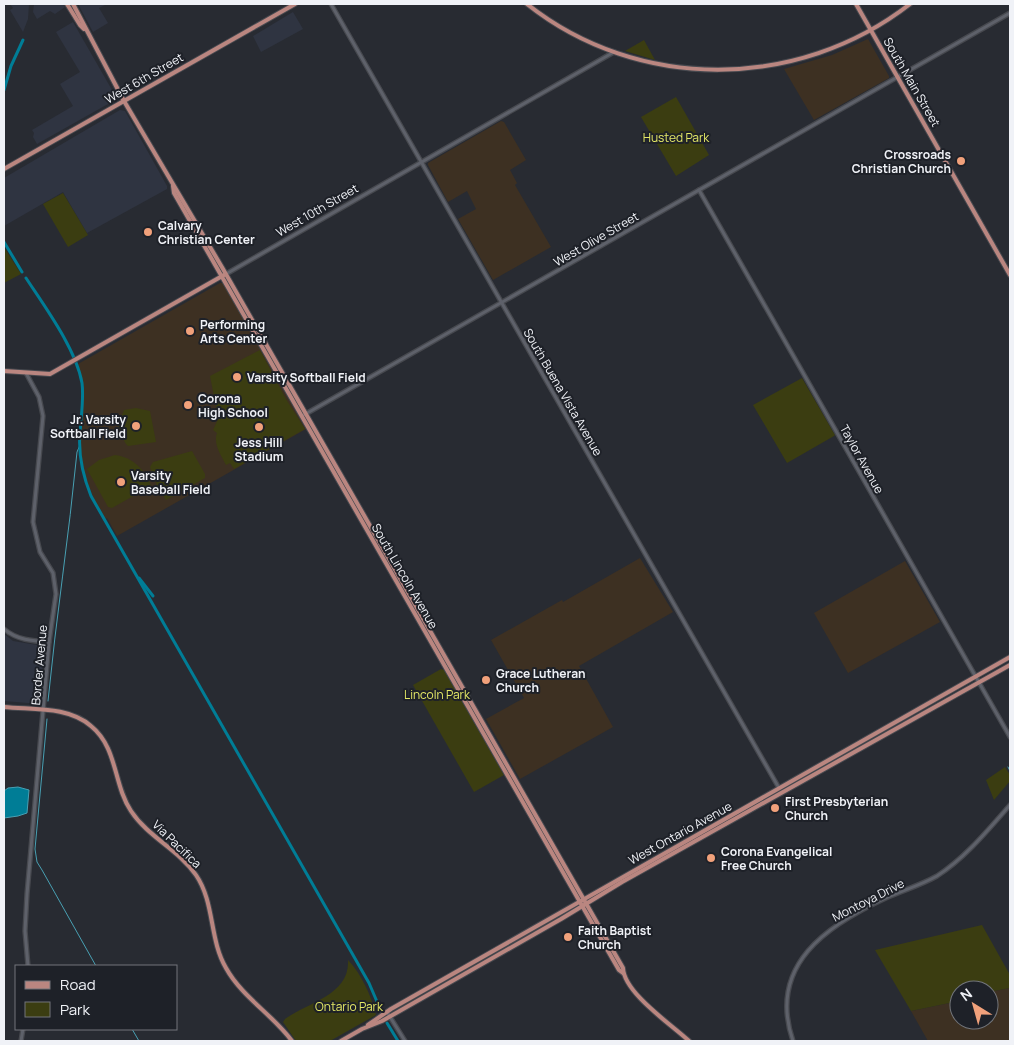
<svg xmlns="http://www.w3.org/2000/svg" width="1014" height="1045" viewBox="0 0 1014 1045" font-family="Manrope,sans-serif">
	<style>
		.built { fill: #2f3441 }
		.education { fill: #3d3022 }
		.green { fill: #3b3d11 }
		.water { fill: #007d96; stroke: #48a0b3 }
		.lines { fill: none; stroke-linecap: round; stroke-linejoin: round }
		.stream { stroke: #48a0b3; stroke-width: 1 }
		.canal { stroke: #007d96; stroke-width: 3 }
		.minor-casing { stroke: #47494f; stroke-width: 5.5 }
		.major-casing { stroke: #47494f; stroke-width: 6 }
		.minor { stroke: #5e616a; stroke-width: 3 }
		.major { stroke: #ba8680; stroke-width: 4 }
		.poi-dot { fill: #f1a17b; stroke: #1e2128; stroke-width: 2 }
		.labels { text-anchor: middle; dominant-baseline: central; stroke-width: 4; stroke-linejoin: round; paint-order: stroke }
		.street-label { font-size: 12px; fill: #f0f2f7; stroke: #1e2128 }
		.park-label { font-size: 12px; fill: #e4e866; stroke: #1e2128 }
		.poi-label { font-size: 12px; font-weight: bold; fill: #f0f2f7; stroke: #1e2128; text-anchor: start }
	</style>
	<rect width="100%" height="100%" fill="#282b32"/>
	<!-- built -->
	<g class="built">
		<polygon points="10,4 29,4 28,19 23,32 10,10 13,8"/>
		<polygon points="34,4 63,4 65,7 55,14 50,11 37,19 33,12"/>
		<polygon points="78,4 107,4 99,8 108,23 93,32"/>
		<polygon points="293,12 303,29 261,52 253,36"/>
		<polygon points="73,22 116,97 115,100 37,144 33,137 34,133 32,130 73,106 60,84 80,72 56,32"/>
		<polygon points="120,110 125,111 167,186 167,189 87,233 63,192 4,226 4,178"/>
		<polygon points="4,634 13,641 43,646 44,648 40,704 4,701"/>
	</g>
	<!-- education -->
	<g class="education">
		<polygon points="868,39 889,76 889,78 814,120 784,69 832,55"/>
		<polygon points="501,121 504,122 526,160 510,170 517,183 515,185 551,247 493,280 458,219 476,209 467,191 448,202 428,165 428,163"/>
		<polygon points="220,283 223,283 306,429 117,536 107,518 105,519 93,497 83,471 80,446 84,388 78,364"/>
		<polygon points="640,558 673,612 579,666 613,727 520,779 486,719 524,698 491,640 562,600 563,602"/>
		<polygon points="905,561 940,622 848,673 814,613"/>
		<polygon points="1010,988 1010,1041 928,1041 911,1011 959,1001 959,1020 989,1020 989,992"/>
	</g>
	<!-- green -->
	<g class="green">
		<polygon points="644,40 655,60 625,51"/>
		<polygon points="676,97 709,155 676,176 641,117"/>
		<polygon points="63,193 88,235 68,247 43,204"/>
		<polygon points="4,247 21,274 4,283"/>
		<path d="M260,350L286,399L305,429L234,469L230,463L226,465C221,455 213,444 217,433L213,430L219,417L217,415L218,412L216,407L210,376Z"/>
		<polygon points="802,378 835,435 834,436 787,463 753,405"/>
		<path d="M136,408L150,411L156,442L128,446C122,441 123,432 118,426L124,410Z"/>
		<polygon points="192,451 205,474 205,478 166,500 158,488 150,467 153,462"/>
		<path d="M115,455C132,457 145,469 151,486L112,508L108,507L87,469L99,460Z"/>
		<polygon points="441,669 444,670 504,775 474,792 413,685"/>
		<polygon points="1005,767 1010,775 1010,781 994,800 986,780"/>
		<polygon points="982,925 1010,975 1010,988 989,992 989,990 959,990 959,1001 911,1011 875,950"/>
		<path d="M348,960C362,975 371,995 376,1015L330,1041H296L283,1022L285,1019C308,1002 350,995 348,960Z"/>
	</g>
	<!-- water -->
	<polygon class="water" points="18,787 29,790 27,813 18,816 4,818 4,791 8,788"/>
	<g class="lines">
		<!-- stream -->
		<g class="stream">
			<path d="M48,701C56,618 69,536 77,452L80,445"/>
			<polyline points="47,719 35,849 37,862 42,870 96,966"/>
			<polyline points="1008,767 1010,771"/>
			<polyline points="132,1029 139,1041"/>
		</g>
		<!-- canal -->
		<g class="canal">
			<polyline points="4,90 11,66 23,40"/>
			<polyline points="4,242 22,272"/>
			<path d="M26,278C45,307 76,349 82,383C84,399 81,416 80,433C78,455 83,476 91,496L369,983L381,1011"/>
			<polyline points="139,578 153,596"/>
			<polyline points="387,1023 398,1041"/>
		</g>
		<defs>
			<g id="minor">
				<polyline points="331,4 779,788"/>
				<polyline points="699,190 1010,737"/>
				<polyline points="226,274 614,52"/>
				<polyline points="26,373 39,397 43,416 33,522 40,552 53,573 56,594 49,642 27,894 25,931 28,966"/>
				<polyline points="302,416 1010,13"/>
				<path d="M4,629C17,640 32,641 49,642"/>
				<polyline points="387,1012 405,1041"/>
				<polyline points="21,1041 23,1029"/>
				<path d="M793,1041C767,965 827,925 888,897C904,890 921,885 937,876C965,858 988,830 1010,805"/>
			</g>
			<g id="major">
				<polyline points="67,4 80,25 84,29"/>
				<path d="M73,4L124,101L223,269L623,968C624,993 672,1025 689,1041"/>
				<path d="M527,4C638,92 798,91 910,4"/>
				<polyline points="856,4 1010,275"/>
				<polyline points="4,169 295,4"/>
				<polyline points="173,186 174,193 600,937 619,970 623,973"/>
				<polyline points="4,371 50,374 224,275"/>
				<path d="M4,707C33,710 68,706 91,726C118,748 113,784 131,811C148,837 179,850 196,875C215,903 209,939 226,968C242,997 273,1015 292,1041"/>
				<polyline points="368,1025 391,1009 1010,657"/>
				<polyline points="341,1041 362,1029 382,1021 561,919 622,882 1010,665"/>
			</g>
		</defs>
		<!-- minor casing -->
		<use href="#minor" class="minor-casing"/>
		<!-- major casing -->
		<use href="#major" class="major-casing"/>
		<!-- minor -->
		<use href="#minor" class="minor"/>
		<!-- major -->
		<use href="#major" class="major"/>
	</g>
	<!-- markers -->
	<g class="poi-dot">
		<circle cx="961" cy="161" r="5"/>
		<circle cx="148" cy="232" r="5"/>
		<circle cx="190" cy="331" r="5"/>
		<circle cx="237" cy="377" r="5"/>
		<circle cx="188" cy="405" r="5"/>
		<circle cx="136" cy="426" r="5"/>
		<circle cx="259" cy="427" r="5"/>
		<circle cx="121" cy="482" r="5"/>
		<circle cx="486" cy="680" r="5"/>
		<circle cx="775" cy="808" r="5"/>
		<circle cx="711" cy="858" r="5"/>
		<circle cx="568" cy="937" r="5"/>
	</g>
	<g class="labels">
		<!-- street labels -->
		<g class="street-label">
			<text transform="translate(144 78) rotate(-30)">West 6th Street</text>
			<text transform="translate(912 82) rotate(60)">South Main Street</text>
			<text transform="translate(317 210) rotate(-30)">West 10th Street</text>
			<text transform="translate(596 239) rotate(-30)">West Olive Street</text>
			<text transform="translate(563 392) rotate(60)">South Buena Vista Avenue</text>
			<text transform="translate(862 459) rotate(61)">Taylor Avenue</text>
			<text transform="translate(405 576) rotate(60)">South Lincoln Avenue</text>
			<text transform="translate(39 665) rotate(-85)">Border Avenue</text>
			<text transform="translate(680 833) rotate(-29)">West Ontario Avenue</text>
			<text transform="translate(177 844) rotate(44)">Via Pacifica</text>
			<text transform="translate(868 900) rotate(-27)">Montoya Drive</text>
		</g>
		<!-- park labels -->
		<g class="park-label">
			<text x="676" y="137">Husted Park</text>
			<text x="437" y="694">Lincoln Park</text>
			<text x="349" y="1006">Ontario Park</text>
		</g>
		<!-- poi labels -->
		<g class="poi-label">
			<text x="951" y="154" text-anchor="end">Crossroads<tspan x="951" dy="14">Christian Church</tspan></text>
			<text x="158" y="225">Calvary<tspan x="158" dy="14">Christian Center</tspan></text>
			<text x="200" y="324">Performing<tspan x="200" dy="14">Arts Center</tspan></text>
			<text x="247" y="377">Varsity Softball Field</text>
			<text x="198" y="398">Corona<tspan x="198" dy="14">High School</tspan></text>
			<text x="126" y="419" text-anchor="end">Jr. Varsity<tspan x="126" dy="14">Softball Field</tspan></text>
			<text x="259" y="442" text-anchor="middle">Jess Hill<tspan x="259" dy="14">Stadium</tspan></text>
			<text x="131" y="475">Varsity<tspan x="131" dy="14">Baseball Field</tspan></text>
			<text x="496" y="673">Grace Lutheran<tspan x="496" dy="14">Church</tspan></text>
			<text x="785" y="801">First Presbyterian<tspan x="785" dy="14">Church</tspan></text>
			<text x="721" y="851">Corona Evangelical<tspan x="721" dy="14">Free Church</tspan></text>
			<text x="578" y="930">Faith Baptist<tspan x="578" dy="14">Church</tspan></text>
		</g>
	</g>
	<!-- border -->
	<rect width="1014" height="1045" fill="none" stroke="#f0f2f7" stroke-width="10"/>
	<!-- legend -->
	<rect x="15" y="965" width="162" height="65" fill="#1e2128" stroke="#72757b"/>
	<rect x="25" y="981" width="25" height="8" fill="#ba8680" stroke="#72757b"/>
	<text x="60" y="990" font-size="15" fill="#f0f2f7">Road</text>
	<rect x="25" y="1002" width="25" height="15" fill="#3b3d11" stroke="#72757b"/>
	<text x="60" y="1015" font-size="15" fill="#f0f2f7">Park</text>
	<!-- north arrow -->
	<g transform="translate(974 1005) rotate(323)"><circle r="24" fill="#1e2128" stroke="#72757b"/>
	<path d="M0-4L9 19L0 12L-9 19Z" fill="#f1a17b"/>
	<text y="-8" font-size="14" font-weight="bold" text-anchor="middle" fill="#f0f2f7">N</text>
	</g>
</svg>
